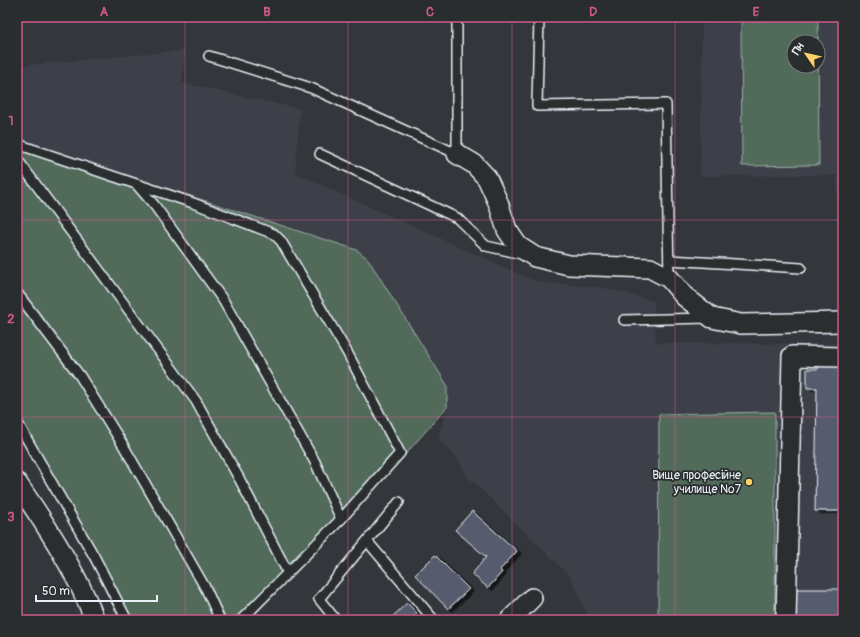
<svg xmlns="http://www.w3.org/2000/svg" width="860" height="637" viewBox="0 0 860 637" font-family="Pangolin,sans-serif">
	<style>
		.built { fill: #3e414a; fill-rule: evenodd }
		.green { fill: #516b5a; stroke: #9caea9; fill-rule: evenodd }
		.building { fill: #565b6d; stroke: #e8f1f8; filter: url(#shadow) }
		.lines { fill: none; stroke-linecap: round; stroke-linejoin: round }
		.service-casing { stroke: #e8f1f8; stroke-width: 12 }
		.minor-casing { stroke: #e8f1f8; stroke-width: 22 }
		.service { stroke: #2a2d2e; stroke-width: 9 }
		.minor { stroke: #2a2d2e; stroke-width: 19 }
		.grid { fill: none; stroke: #cd598a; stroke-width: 1; stroke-opacity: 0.55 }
		.poi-dot { fill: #ffd166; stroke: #2a2d2e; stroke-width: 1.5 }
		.labels { text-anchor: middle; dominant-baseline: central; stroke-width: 3.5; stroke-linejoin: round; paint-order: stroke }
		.poi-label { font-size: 12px; fill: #e8f1f8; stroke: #2a2d2e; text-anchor: end }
		.neatline { fill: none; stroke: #cd598a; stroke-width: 1.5 }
		.grid-label { font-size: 13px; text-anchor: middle; font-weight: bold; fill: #cd598a }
	</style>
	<defs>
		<filter id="shadow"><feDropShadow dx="4.5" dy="2.5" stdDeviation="0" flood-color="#0009"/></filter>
	</defs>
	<rect width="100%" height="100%" fill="#33363b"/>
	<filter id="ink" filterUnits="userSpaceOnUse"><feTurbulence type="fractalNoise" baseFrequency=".025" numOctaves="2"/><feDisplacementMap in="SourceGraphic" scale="8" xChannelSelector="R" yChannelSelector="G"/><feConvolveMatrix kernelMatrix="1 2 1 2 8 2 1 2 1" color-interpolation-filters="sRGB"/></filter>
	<g filter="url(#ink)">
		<!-- built -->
		<g class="built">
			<path d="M702,17H843V248H837V175L700,176ZM794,42H818V66H794Z"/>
			<polygon points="185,50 182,83 300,109 295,173 537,282 605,288 654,301 656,343 843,344 843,620 590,620 570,576 466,475 457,457 438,438 447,407 447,385 368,259 357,250 17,140 17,66"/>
		</g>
		<!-- green -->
		<g class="green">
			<path d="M818,19L819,165L742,166L741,20ZM794,42H818V66H794Z"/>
			<polygon points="17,140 357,250 368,259 447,385 447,407 403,457 247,620 120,620 94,567 17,431"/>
			<polygon points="775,412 775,620 658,620 659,414"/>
		</g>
		<!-- building -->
		<g class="building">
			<polygon points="818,363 843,363 843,511 815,511 817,388 807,388 807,369 818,369"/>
			<polygon points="472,511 517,551 500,570 502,572 488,588 472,574 486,557 455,530"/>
			<polygon points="435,555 469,589 448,609 415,575"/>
			<rect x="793" y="589" width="50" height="31"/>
			<polygon points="407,603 417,613 410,620 389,620"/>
		</g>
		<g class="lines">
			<defs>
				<g id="service">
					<polyline points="539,17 537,106 666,104 669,278"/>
					<polyline points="209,56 311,88 457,154 457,17"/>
					<polyline points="17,144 193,203 274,234 281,241 347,352 400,453 341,519 241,620"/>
					<polyline points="320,154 457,218 486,246 522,254"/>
					<polyline points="17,159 196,401 240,480 288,573"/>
					<polyline points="137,185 155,206 223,300 315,462 341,519"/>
					<polyline points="669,260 801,268"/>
					<polyline points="17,293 80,376 123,445 206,589 220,620"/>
					<polyline points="624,320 709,318"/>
					<polyline points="17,422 94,556 127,620"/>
					<polyline points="367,541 433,619 432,620"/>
					<polyline points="336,620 319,599 399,502"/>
				</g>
				<g id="minor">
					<polyline points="457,154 474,164 487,178 498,202 507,230 518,246 535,257 569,265 650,268 669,278 684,296 712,318 741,324 843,322"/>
					<path d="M17,483C47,526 76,571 95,620"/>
					<polyline points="510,620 532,598"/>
					<polyline points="786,620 792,356 843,357"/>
				</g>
			</defs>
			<!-- service casing -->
			<use href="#service" class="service-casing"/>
			<!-- minor casing -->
			<use href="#minor" class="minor-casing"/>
			<!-- service -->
			<use href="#service" class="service"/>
			<!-- minor -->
			<use href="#minor" class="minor"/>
		</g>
	</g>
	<!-- grid -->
	<path class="grid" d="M185,17V620M348,17V620M512,17V620M675,17V620M17,220H843M17,417H843"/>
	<!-- markers -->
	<circle class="poi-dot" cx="749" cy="482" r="4"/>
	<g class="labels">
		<!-- poi labels -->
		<g class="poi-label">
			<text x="741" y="475">Вище професійне<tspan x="741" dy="14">училище №7</tspan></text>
		</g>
	</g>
	<!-- margin -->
	<rect width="860" height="637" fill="none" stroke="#2a2d2e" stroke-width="44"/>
	<!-- north arrow -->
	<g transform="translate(806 54) rotate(304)"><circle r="19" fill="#2a2d2e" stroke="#767b7f"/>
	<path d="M0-3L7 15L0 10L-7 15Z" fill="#ffd166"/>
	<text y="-6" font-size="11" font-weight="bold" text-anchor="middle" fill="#e8f1f8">Пн</text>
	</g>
	<!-- scale -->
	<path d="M36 595v6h121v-6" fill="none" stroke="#e8f1f8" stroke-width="2"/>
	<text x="42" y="595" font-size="12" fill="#e8f1f8" stroke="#2a2d2e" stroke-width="3" paint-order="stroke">50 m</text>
	<rect x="22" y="22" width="816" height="593" class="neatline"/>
	<g class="grid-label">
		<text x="104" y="16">A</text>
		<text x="267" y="16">B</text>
		<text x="430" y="16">C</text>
		<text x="593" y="16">D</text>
		<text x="756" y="16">E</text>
		<text x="11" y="125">1</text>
		<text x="11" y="323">2</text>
		<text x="11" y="521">3</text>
	</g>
</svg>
